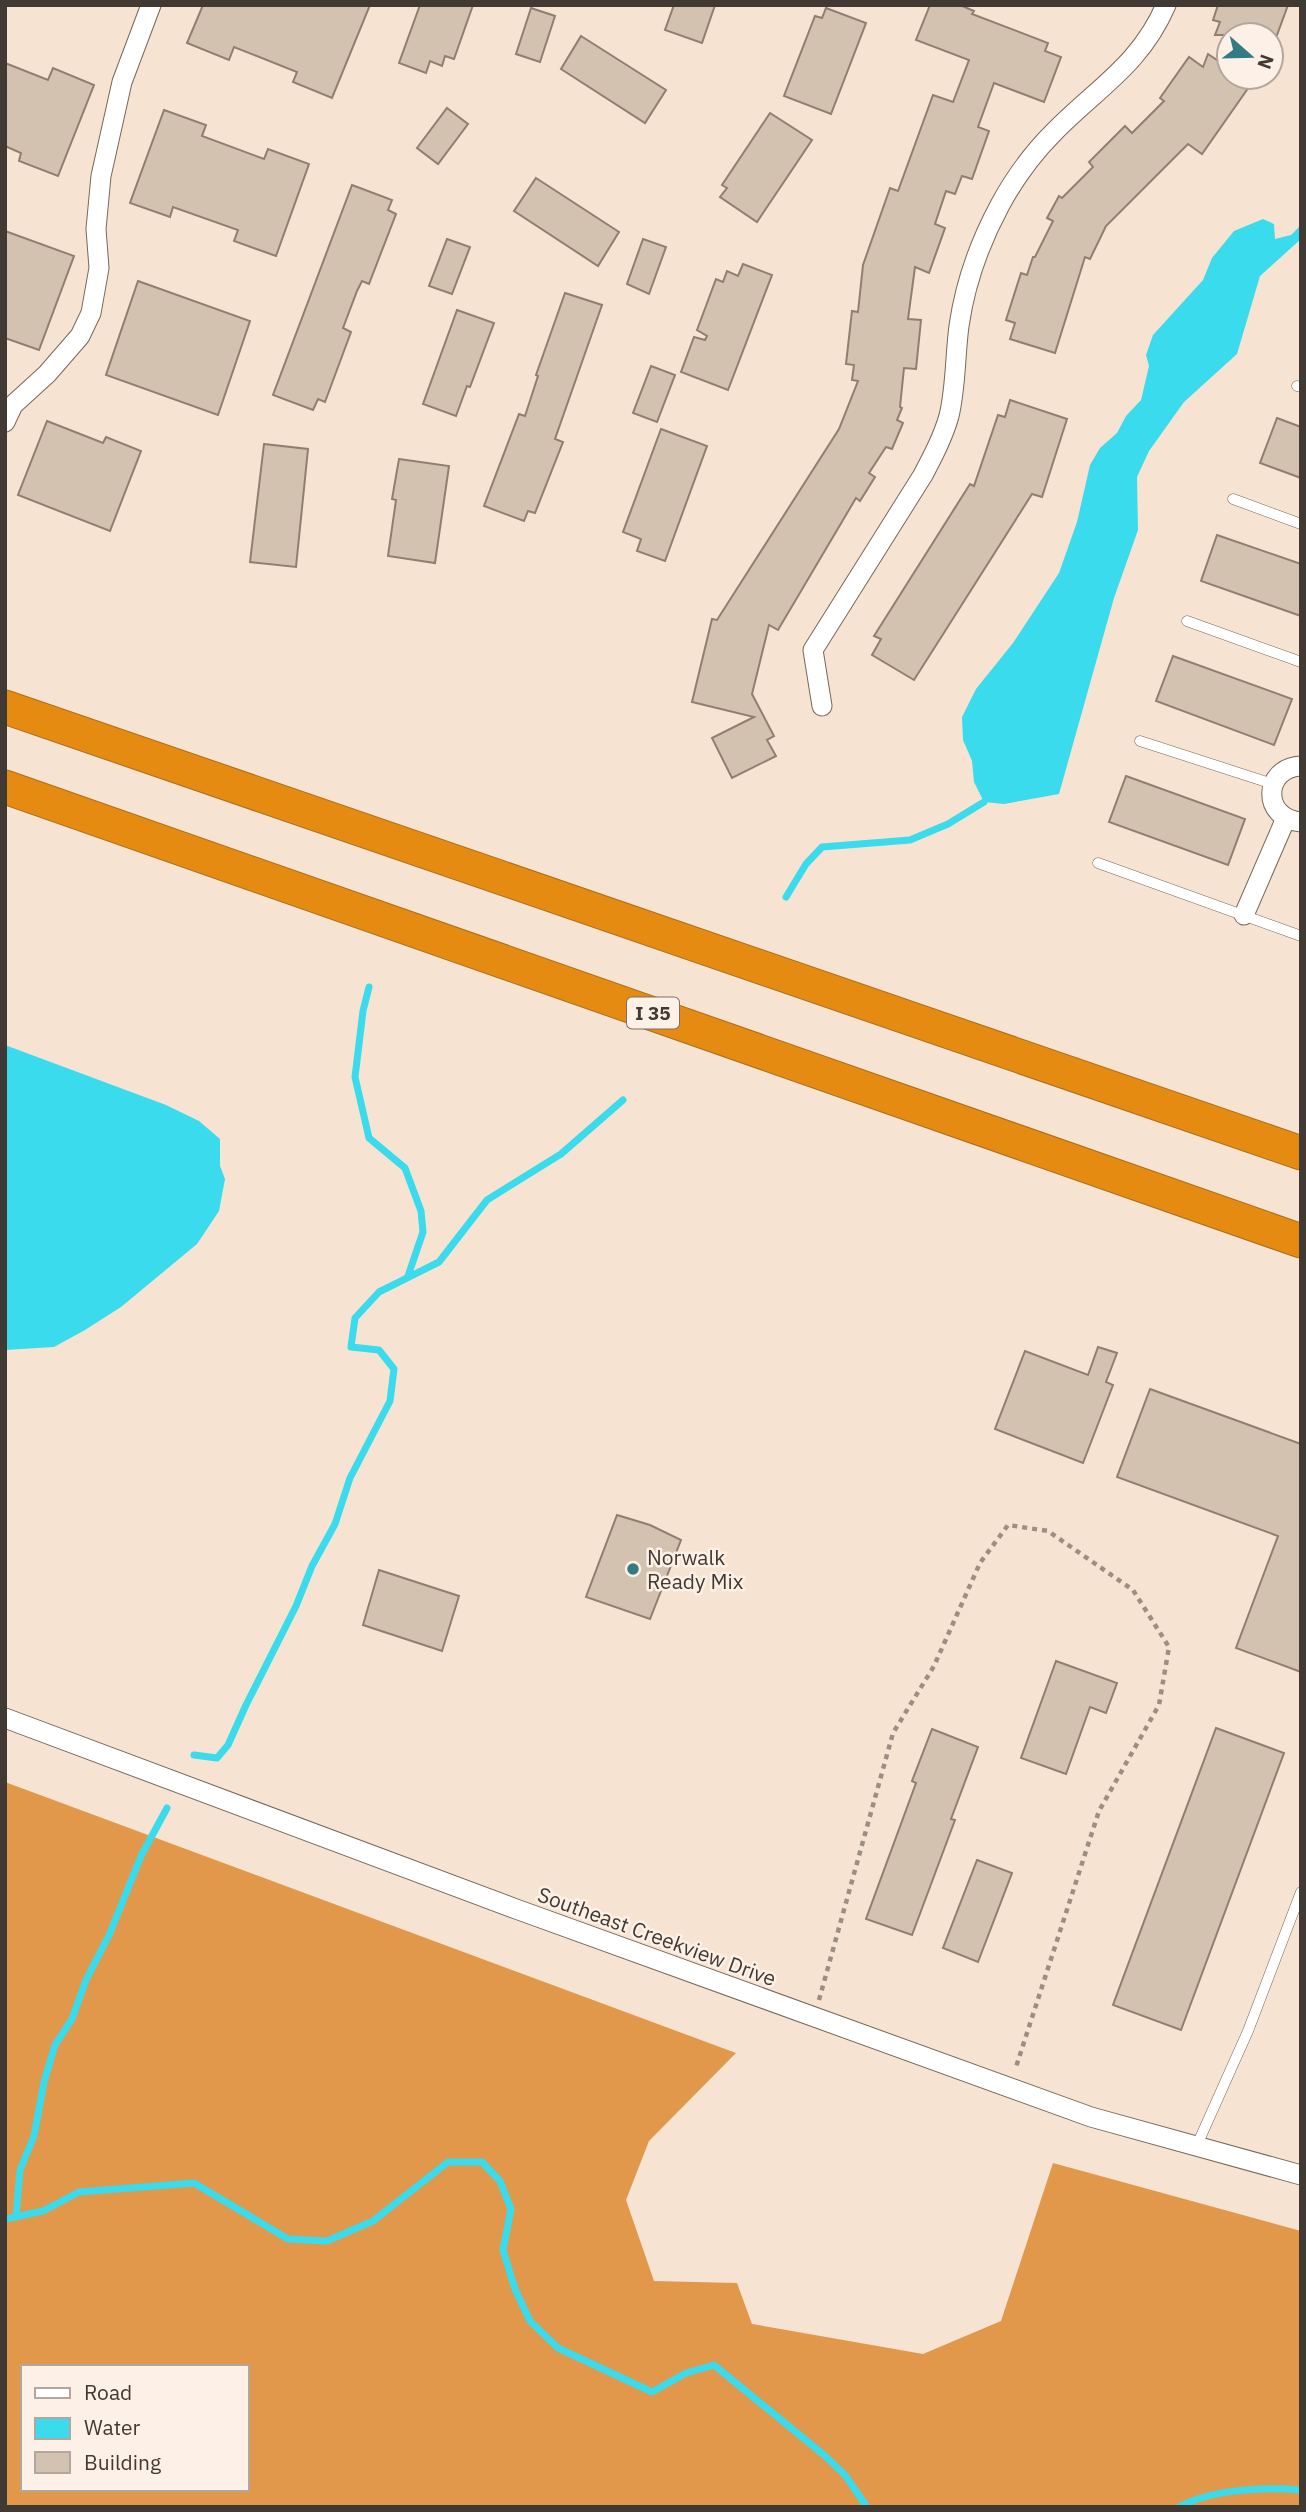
<svg xmlns="http://www.w3.org/2000/svg" width="1306" height="2512" viewBox="0 0 1306 2512" font-family="'IBM Plex Sans',sans-serif">
	<style>
		.forest { fill: #e2984b; fill-rule: evenodd }
		.water { fill: #3adbec }
		.lines { fill: none; stroke-linecap: round; stroke-linejoin: round }
		.stream { stroke: #3adbec; stroke-width: 7 }
		.building { fill: #d4c2b1; stroke: #907f70; stroke-width: 2 }
		.service-casing { stroke: #786859; stroke-width: 11 }
		.minor-casing { stroke: #786859; stroke-width: 21 }
		.motorway-casing { stroke: #ac6e1d; stroke-width: 35 }
		.path { stroke: #9c8e83; stroke-width: 4.5; stroke-dasharray: 5 5; stroke-linecap: butt }
		.service { stroke: #fff; stroke-width: 10 }
		.minor { stroke: #fff; stroke-width: 19 }
		.motorway { stroke: #e68b11; stroke-width: 33 }
		.poi-dot { fill: #337b83; stroke: #fdf1e7; stroke-width: 2.5 }
		.labels { text-anchor: middle; dominant-baseline: central; stroke-width: 5; stroke-linejoin: round; paint-order: stroke }
		.shield { fill: #fdf1e7; stroke: #797069; stroke-width: 2 }
		.shield-label { font-size: 19px; font-weight: bold; fill: #413933 }
		.poi-label { font-size: 21px; fill: #413933; stroke: #fdf1e7; text-anchor: start }
		.street-label { font-size: 21px; fill: #413933; stroke: #fdf1e7 }
	</style>
	<rect width="100%" height="100%" fill="#f6e3d2"/>
	<!-- forest -->
	<path class="forest" d="M5,1782L736,2053L649,2141L626,2200L654,2281L737,2283L752,2324L923,2354L1001,2321L1053,2163L1301,2231V2507H5ZM23,2367H247V2489H23Z"/>
	<!-- water -->
	<g class="water">
		<polygon points="1263,219 1274,224 1275,239 1291,235 1301,225 1301,239 1260,276 1237,354 1184,402 1149,451 1137,477 1138,530 1114,598 1059,794 1004,804 984,802 974,782 972,761 963,740 962,717 976,689 1013,643 1059,573 1077,522 1090,465 1100,448 1117,433 1126,416 1141,400 1149,366 1146,355 1153,335 1203,280 1212,258 1234,231"/>
		<polygon points="5,1045 166,1105 199,1121 220,1139 220,1166 225,1179 219,1211 197,1244 121,1307 85,1330 54,1347 5,1350"/>
	</g>
	<g class="lines">
		<!-- stream -->
		<g class="stream">
			<polyline points="786,897 806,864 822,847 910,840 948,824 984,802"/>
			<polyline points="369,987 363,1011 355,1077 369,1138 405,1168 421,1211 423,1232 408,1276"/>
			<polyline points="194,1755 217,1758 228,1745 246,1705 296,1606 312,1566 335,1524 350,1478 390,1401 394,1369 379,1350 351,1347 355,1318 379,1292 439,1262 487,1200 561,1154 623,1100"/>
			<polyline points="16,2217 20,2170 34,2136 44,2082 55,2045 72,2019 86,1980 110,1933 141,1856 167,1808"/>
			<polyline points="5,2219 43,2211 79,2192 194,2183 288,2239 327,2241 373,2221 448,2162 482,2162 500,2181 511,2209 503,2250 515,2289 530,2321 558,2348 652,2392 686,2373 714,2365 824,2455 845,2475 867,2507"/>
			<path d="M1179,2507C1212,2489 1264,2487 1301,2490"/>
		</g>
	</g>
	<!-- building -->
	<g class="building">
		<polygon points="203,5 370,5 332,98 293,82 297,72 234,47 229,60 187,43"/>
		<polygon points="420,5 473,5 454,59 445,56 442,66 430,61 426,73 399,63"/>
		<polygon points="674,5 715,5 702,43 665,30"/>
		<polygon points="930,5 960,5 974,11 972,14 1048,43 1045,51 1061,57 1044,102 994,83 978,127 989,131 972,179 962,176 955,194 946,191 935,224 945,228 929,273 915,267 908,319 921,320 916,369 904,368 900,407 902,408 897,420 903,423 892,449 886,447 869,473 875,477 860,501 856,498 778,630 769,625 752,694 774,736 767,740 776,756 732,778 712,738 754,717 692,702 712,619 717,620 839,429 858,381 852,380 854,365 846,364 852,311 858,312 863,265 890,188 898,191 933,95 953,102 969,60 916,40"/>
		<polygon points="1218,5 1288,5 1277,35 1215,35 1220,22 1213,20"/>
		<polygon points="531,8 555,16 540,62 516,54"/>
		<polygon points="826,8 866,23 831,114 784,96 815,16 822,18"/>
		<polygon points="581,36 666,90 645,123 561,69"/>
		<polygon points="1208,54 1229,68 1229,77 1241,77 1251,84 1202,154 1188,144 1106,226 1090,259 1085,257 1055,353 1010,339 1015,323 1006,320 1021,273 1027,275 1033,257 1035,257 1053,221 1047,218 1059,196 1062,198 1093,167 1089,162 1125,126 1132,133 1164,101 1160,98 1189,57 1203,67"/>
		<polygon points="5,63 48,80 53,68 94,85 58,176 19,161 21,153 5,146"/>
		<polygon points="447,108 468,124 438,164 417,148"/>
		<polygon points="164,110 206,125 202,136 264,159 268,149 309,164 276,256 234,241 238,230 173,207 170,217 130,203"/>
		<polygon points="770,113 812,140 757,222 720,197 727,188 722,185"/>
		<polygon points="536,178 619,232 598,266 514,211"/>
		<polygon points="352,185 392,200 388,210 396,214 369,284 362,281 357,291 343,328 351,332 325,402 318,399 313,410 273,395"/>
		<polygon points="5,231 74,256 39,350 5,338"/>
		<polygon points="447,239 470,247 452,294 429,286"/>
		<polygon points="643,239 666,247 649,294 627,284"/>
		<polygon points="743,264 772,275 728,390 681,372 694,337 705,340 707,336 697,330 716,279 723,282 727,271 738,276"/>
		<polygon points="138,281 250,321 218,415 106,375"/>
		<polygon points="565,293 602,305 555,439 563,442 535,513 528,511 524,521 484,506 519,414 525,416 538,376 536,375"/>
		<polygon points="457,310 494,323 470,387 467,386 456,416 423,404"/>
		<polygon points="651,366 675,375 657,422 633,413"/>
		<polygon points="1010,400 1067,419 1042,497 1032,494 914,680 872,655 881,639 874,636 970,484 974,486 998,415 1005,417"/>
		<polygon points="1277,418 1301,427 1301,478 1260,463"/>
		<polygon points="47,421 103,443 106,437 141,451 110,531 18,495"/>
		<polygon points="661,429 707,446 665,561 637,551 641,539 623,532"/>
		<polygon points="264,444 308,449 296,567 250,562"/>
		<polygon points="399,459 449,466 435,563 388,556 396,500 392,499"/>
		<polygon points="1217,535 1301,564 1301,616 1201,581"/>
		<polygon points="1173,656 1292,699 1274,745 1156,701"/>
		<polygon points="1126,776 1245,819 1228,865 1109,822"/>
		<polygon points="1098,1347 1117,1353 1106,1382 1113,1385 1083,1463 995,1429 1025,1351 1088,1375"/>
		<polygon points="1150,1389 1301,1444 1301,1672 1236,1648 1278,1536 1117,1477"/>
		<polygon points="617,1515 650,1525 681,1540 650,1619 586,1597"/>
		<polygon points="379,1570 459,1596 442,1651 363,1625"/>
		<polygon points="1056,1661 1117,1683 1106,1713 1090,1707 1066,1774 1021,1758"/>
		<polygon points="1216,1728 1284,1753 1181,2030 1113,2005"/>
		<polygon points="932,1729 978,1747 951,1819 955,1820 912,1935 866,1919 916,1783 912,1781"/>
		<polygon points="977,1860 1012,1873 978,1962 943,1948"/>
	</g>
	<g class="lines">
		<defs>
			<g id="service">
				<polyline points="1297,386 1301,387"/>
				<polyline points="1233,499 1301,524"/>
				<polyline points="1187,621 1301,662"/>
				<polyline points="1140,741 1273,784"/>
				<polyline points="1098,863 1301,936"/>
				<polyline points="1197,2145 1248,2031 1301,1892"/>
			</g>
			<g id="minor">
				<polyline points="5,422 13,405 47,374 80,336 91,313 99,268 96,229 101,176 122,82 151,5"/>
				<path d="M822,706L813,650L923,475C933,456 943,437 949,416C956,387 955,356 959,326C965,284 980,242 1000,205C1014,179 1033,153 1054,132C1097,88 1140,65 1166,5"/>
				<path d="M1301,766C1262,768 1262,819 1301,822"/>
				<polyline points="1244,915 1286,818"/>
				<polyline points="5,1718 516,1909 1091,2117 1301,2175"/>
			</g>
			<g id="motorway">
				<polyline points="5,707 1301,1153"/>
				<polyline points="5,787 1301,1241"/>
			</g>
		</defs>
		<!-- service casing -->
		<use href="#service" class="service-casing"/>
		<!-- minor casing -->
		<use href="#minor" class="minor-casing"/>
		<!-- motorway casing -->
		<use href="#motorway" class="motorway-casing"/>
		<!-- path -->
		<polyline class="path" points="819,2000 893,1733 934,1666 980,1563 1008,1525 1048,1531 1133,1590 1169,1647 1159,1705 1099,1811 1015,2070"/>
		<!-- service -->
		<use href="#service" class="service"/>
		<!-- minor -->
		<use href="#minor" class="minor"/>
		<!-- motorway -->
		<use href="#motorway" class="motorway"/>
	</g>
	<!-- markers -->
	<circle class="poi-dot" cx="633" cy="1569" r="7"/>
	<g class="labels">
		<!-- shield labels -->
		<rect class="shield" x="627" y="997.5" width="52" height="31" rx="5"/>
		<g class="shield-label">
			<text x="653" y="1013">I 35</text>
		</g>
		<!-- poi labels -->
		<g class="poi-label">
			<text x="647" y="1557">Norwalk<tspan x="647" dy="24">Ready Mix</tspan></text>
		</g>
		<!-- street labels -->
		<g class="street-label">
			<text transform="translate(657 1936) rotate(20)">Southeast Creekview Drive</text>
		</g>
	</g>
	<!-- border -->
	<rect width="1306" height="2512" fill="none" stroke="#413933" stroke-width="14"/>
	<!-- legend -->
	<rect x="21" y="2365" width="228" height="126" fill="#fdf1e7" stroke="#b2a79f" stroke-width="2"/>
	<rect x="35" y="2388" width="35" height="10" fill="#ffffff" stroke="#b2a79f" stroke-width="2"/>
	<text x="84" y="2400" font-size="21" fill="#413933">Road</text>
	<rect x="35" y="2418" width="35" height="21" fill="#3adbec" stroke="#b2a79f" stroke-width="2"/>
	<text x="84" y="2435" font-size="21" fill="#413933">Water</text>
	<rect x="35" y="2452" width="35" height="21" fill="#d4c2b1" stroke="#b2a79f" stroke-width="2"/>
	<text x="84" y="2470" font-size="21" fill="#413933">Building</text>
	<!-- north arrow -->
	<g transform="translate(1250 56) rotate(110)"><circle r="33" fill="#fdf1e7" stroke="#b2a79f" stroke-width="2"/>
	<path d="M0-5L12 26L0 18L-12 26Z" fill="#337b83"/>
	<text y="-10" font-size="19" font-weight="bold" text-anchor="middle" fill="#413933">N</text>
	</g>
</svg>
